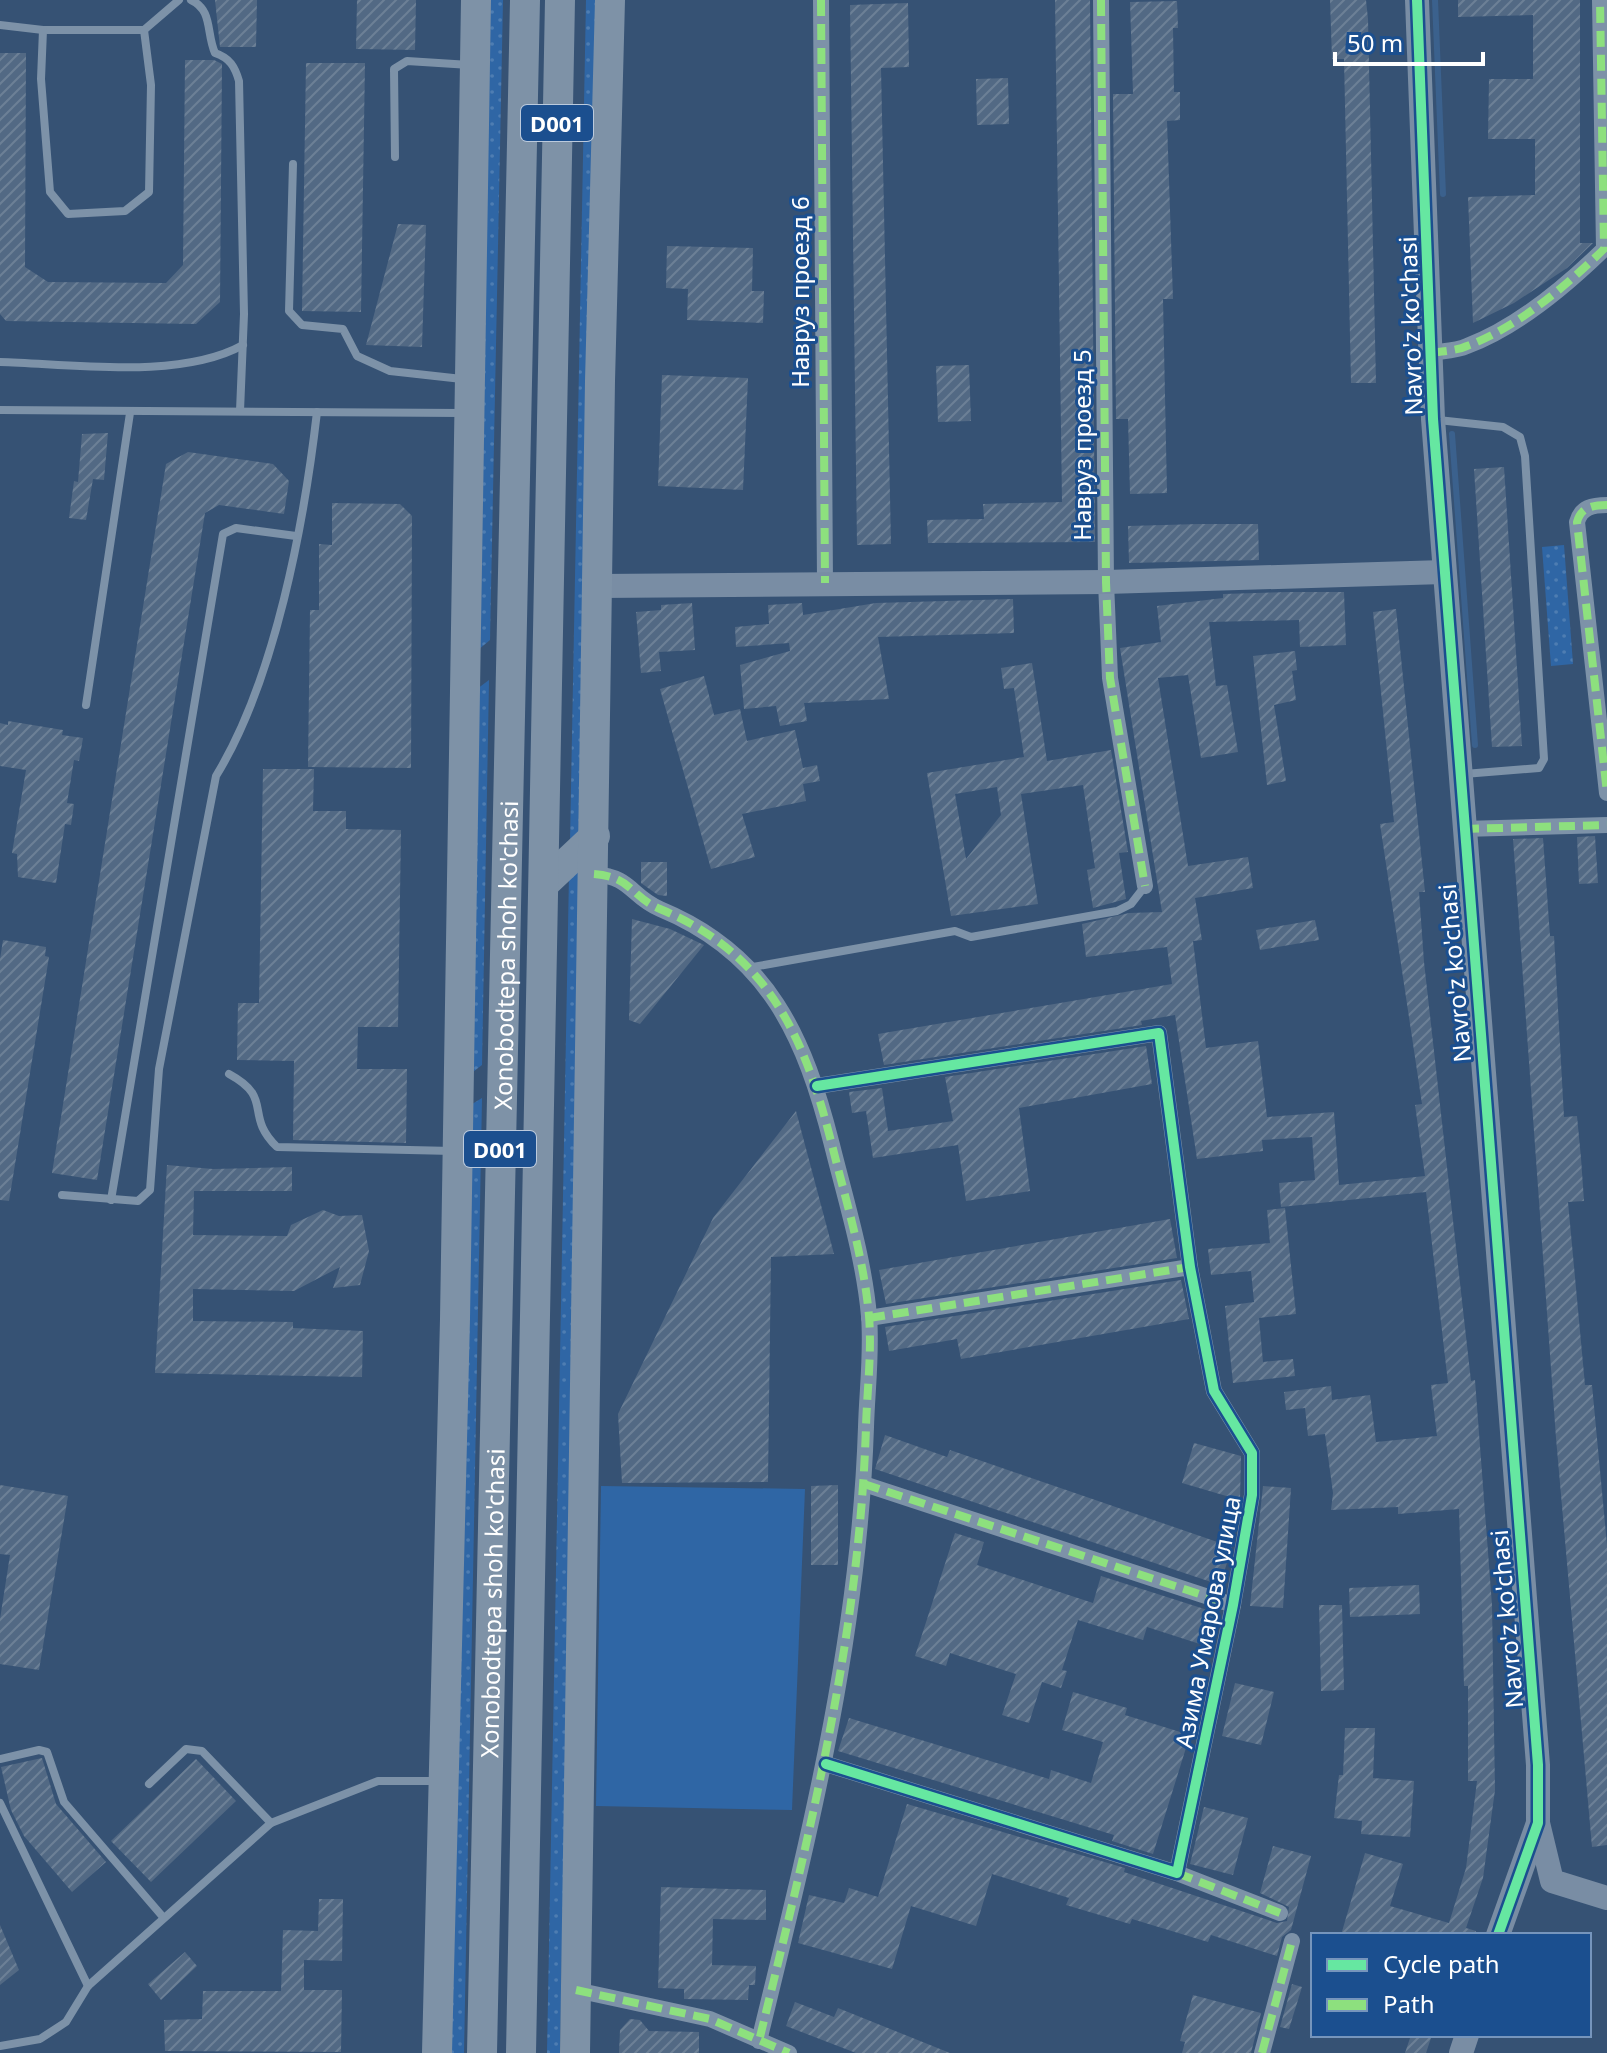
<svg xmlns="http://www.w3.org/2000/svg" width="1607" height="2053" viewBox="0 0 1607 2053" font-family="'Noto Sans',sans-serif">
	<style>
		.grass { fill: url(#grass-dots) }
		.garden { fill: #2f66a5 }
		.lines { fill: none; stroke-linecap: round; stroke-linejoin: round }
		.stream { stroke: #3b618d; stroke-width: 6 }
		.building { fill: url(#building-hatch); fill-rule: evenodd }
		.lane { stroke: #7d92a8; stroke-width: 8 }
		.street { stroke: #7d92a8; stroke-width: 16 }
		.secondary { stroke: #798da4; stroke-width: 24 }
		.highway { stroke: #7e92a7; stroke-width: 30 }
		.quiet { stroke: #8de07e; stroke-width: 8; stroke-dasharray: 16 8; stroke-linecap: butt }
		.cycleway-casing { stroke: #1b4f8f; stroke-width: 15 }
		.cycleway { stroke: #66e7a1; stroke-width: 10 }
		.labels { text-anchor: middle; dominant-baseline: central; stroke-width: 6; stroke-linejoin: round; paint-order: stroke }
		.shield { fill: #1b4f8f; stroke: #bbcadd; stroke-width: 2 }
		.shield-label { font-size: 22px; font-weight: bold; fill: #fff }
		.street-label { font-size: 24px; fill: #fff; stroke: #1b4f8f }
	</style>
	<defs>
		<pattern id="grass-dots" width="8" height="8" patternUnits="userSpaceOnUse" patternTransform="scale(2)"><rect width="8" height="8" fill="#2f66a5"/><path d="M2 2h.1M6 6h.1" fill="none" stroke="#4e7db2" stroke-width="1.8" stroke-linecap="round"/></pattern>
		<pattern id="building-hatch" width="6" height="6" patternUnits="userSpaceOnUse" patternTransform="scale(2)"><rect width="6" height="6" fill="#526984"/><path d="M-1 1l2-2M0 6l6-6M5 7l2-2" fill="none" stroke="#6c8096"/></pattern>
	</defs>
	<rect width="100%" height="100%" fill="#365274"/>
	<!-- grass -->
	<g class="grass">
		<polygon points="484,0 503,0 490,640 478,650"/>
		<polygon points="586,0 599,0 583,835 570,841"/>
		<polygon points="1564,545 1573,664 1551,666 1542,547"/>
		<polygon points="489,680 482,1065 469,1075 477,689"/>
		<polygon points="583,865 560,2053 547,2053 569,875"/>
		<polygon points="482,1098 464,2053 451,2053 469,1106"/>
	</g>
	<!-- garden -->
	<polygon class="garden" points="601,1486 805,1489 792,1810 596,1806"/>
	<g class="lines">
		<!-- stream -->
		<g class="stream">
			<polyline points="1435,0 1443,194"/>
			<polyline points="1452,434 1475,745"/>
		</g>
	</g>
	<!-- building -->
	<g class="building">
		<polygon points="215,0 257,0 256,47 220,47"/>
		<polygon points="357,0 416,0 415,50 356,49"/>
		<polygon points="1055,0 1090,0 1095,542 928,543 927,520 984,519 983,504 1062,502"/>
		<polygon points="1330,0 1366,0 1368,19 1376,383 1351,383 1344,59 1332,59"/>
		<polygon points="1458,0 1580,0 1580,243 1593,243 1567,268 1514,303 1473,323 1468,197 1535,195 1535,139 1488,139 1489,79 1533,79 1533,15 1458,17"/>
		<polygon points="1177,1 1178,28 1173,28 1174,92 1180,92 1180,120 1167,121 1173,299 1163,299 1167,493 1130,494 1128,419 1116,419 1113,94 1133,94 1130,2"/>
		<polygon points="908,3 909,67 881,68 891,544 857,545 850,5"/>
		<polygon points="0,53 26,53 25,267 48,282 166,283 183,265 185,60 214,60 222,64 220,302 196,324 6,321 0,314"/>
		<polygon points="306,63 365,63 361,312 302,311"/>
		<polygon points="1008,78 1009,124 977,125 976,79"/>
		<polygon points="398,224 426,225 422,347 366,345"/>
		<polygon points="667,246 753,248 752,291 764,291 763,323 687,320 688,289 666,288"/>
		<polygon points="969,365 971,421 938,422 936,366"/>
		<polygon points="662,375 748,378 743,490 658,486"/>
		<polygon points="108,433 104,480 93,479 86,520 69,518 74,481 78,482 82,434"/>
		<polygon points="188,452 273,464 289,481 284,514 219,505 205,513 97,1180 52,1173 166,464"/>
		<polygon points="1504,467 1522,746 1492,747 1474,469"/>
		<polygon points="332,503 400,504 412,516 411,768 308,767 310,610 319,610 319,544 332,545"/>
		<polygon points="1199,524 1258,524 1259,560 1129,563 1128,526"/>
		<polygon points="1290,592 1344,592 1346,645 1300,647 1299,620 1209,622 1216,686 1227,685 1238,752 1201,758 1188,675 1158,678 1188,866 1248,857 1253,888 1195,898 1202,940 1193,941 1206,1048 1258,1041 1267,1117 1334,1112 1339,1185 1425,1176 1415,1105 1422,1104 1380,824 1394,822 1373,612 1396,609 1425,892 1419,892 1424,962 1471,1381 1475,1380 1492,1605 1495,1790 1483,1878 1466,1928 1476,1931 1476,1935 1341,1935 1365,1853 1403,1864 1390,1906 1449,1923 1466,1868 1477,1781 1468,1781 1468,1686 1464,1686 1459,1509 1398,1514 1398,1507 1331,1510 1333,1493 1325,1434 1308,1436 1305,1408 1286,1410 1284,1392 1331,1386 1332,1400 1370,1395 1376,1442 1437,1436 1431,1385 1448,1383 1426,1192 1281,1207 1279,1183 1315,1180 1312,1137 1262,1140 1263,1151 1197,1159 1175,1015 1141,1021 1142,1025 884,1065 878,1034 1172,984 1167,947 1086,957 1082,924 1129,913 1162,912 1120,648 1161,642 1157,606 1223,598 1223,594"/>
		<polygon points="1013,599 1014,633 878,637 889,699 804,703 807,721 780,726 776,706 744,709 740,665 790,651 789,643 736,647 735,627 769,624 768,605 802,603 803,615 876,603"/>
		<polygon points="692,603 695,650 659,652 661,671 641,673 636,612 661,610 661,605"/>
		<polygon points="1295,651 1297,670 1292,671 1296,700 1274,705 1286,781 1267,785 1253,656"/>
		<path d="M1032,663L1047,761L1111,750L1128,852L1119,853L1126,899L1093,908L1087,870L1095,868L1083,785L1021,794L1038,904L951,916L927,773L1024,757L1014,688L1004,689L1001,668ZM997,787L1001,815L966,859L955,794Z"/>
		<polygon points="704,676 714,715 740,709 747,741 795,730 803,768 817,765 820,781 803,784 806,801 742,814 755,857 711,869 660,689"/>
		<polygon points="8,721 63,730 62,735 83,738 79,761 74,760 67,803 74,804 71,825 65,824 56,883 18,877 17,854 12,853 26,770 0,766 0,723 8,725"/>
		<polygon points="263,769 314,769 313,811 346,811 346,829 401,830 398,1027 358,1027 357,1069 407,1069 406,1143 293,1140 294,1061 237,1060 238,1003 259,1003"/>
		<polygon points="1595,836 1598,883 1579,884 1577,837"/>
		<polygon points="1543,838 1550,936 1554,936 1564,1117 1577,1116 1581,1158 1584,1201 1568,1202 1585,1385 1592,1385 1607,1545 1607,1845 1592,1847 1556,1438 1513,839"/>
		<polygon points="641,862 667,862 667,896 658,895 641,883"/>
		<polygon points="632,919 670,929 704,945 640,1024 629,1020"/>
		<polygon points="1315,920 1319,940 1260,950 1256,930"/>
		<polygon points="3,940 46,947 45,956 49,957 9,1201 0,1200 0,959"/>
		<polygon points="1146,1046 1152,1084 1019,1108 1030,1191 966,1201 958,1145 873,1158 866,1111 852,1113 849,1092 882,1088 888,1131 953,1121 945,1077"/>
		<polygon points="796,1111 834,1254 771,1257 768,1482 622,1483 618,1414 713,1218"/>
		<polygon points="167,1165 213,1169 292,1167 292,1191 194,1191 193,1235 287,1236 291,1225 323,1210 339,1216 362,1215 369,1251 360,1285 333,1288 340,1267 294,1291 193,1289 193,1321 293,1322 293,1328 363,1331 362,1377 155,1373"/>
		<polygon points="1285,1208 1296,1314 1259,1318 1263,1362 1293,1359 1295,1376 1233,1383 1225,1306 1254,1302 1251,1271 1211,1275 1208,1249 1270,1243 1267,1210"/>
		<polygon points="1170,1219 1177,1258 886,1304 879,1270"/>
		<polygon points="1181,1280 1189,1319 961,1359 957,1339 889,1351 885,1327"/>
		<polygon points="885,1435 947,1457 950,1450 1232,1547 1220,1585 875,1469"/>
		<polygon points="1194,1443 1241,1456 1240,1500 1182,1483"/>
		<polygon points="0,1485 68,1496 39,1670 0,1664 0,1619 10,1555 0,1554"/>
		<polygon points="838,1485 838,1565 811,1565 811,1486"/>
		<polygon points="1263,1486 1291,1488 1283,1608 1250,1606"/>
		<polygon points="955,1533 984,1542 977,1565 1093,1603 1101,1576 1217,1613 1206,1646 1147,1627 1143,1640 1078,1620 1062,1670 1067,1671 1061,1688 1042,1682 1029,1723 1002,1715 1016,1674 950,1653 946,1666 915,1656"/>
		<polygon points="1419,1585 1420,1614 1350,1617 1349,1588"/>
		<polygon points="1319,1605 1342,1605 1344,1690 1321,1691"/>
		<polygon points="1235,1683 1274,1692 1261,1745 1222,1736"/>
		<polygon points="1073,1692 1127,1708 1125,1715 1190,1735 1153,1854 1112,1841 1114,1835 838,1751 849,1718 1049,1779 1051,1770 1091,1783 1103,1742 1062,1730"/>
		<polygon points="1345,1728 1375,1728 1373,1778 1414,1781 1410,1837 1361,1834 1362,1821 1334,1818 1339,1775 1343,1775"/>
		<polygon points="42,1758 56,1804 106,1862 72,1892 24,1836 11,1810 1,1767"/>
		<polygon points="196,1759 236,1801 151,1882 111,1841"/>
		<polygon points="907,1804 1125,1868 1124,1872 1277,1923 1287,1921 1289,1907 1260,1893 1273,1846 1311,1856 1291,1930 1282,1937 1277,1956 1211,1935 1208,1942 1132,1919 1130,1924 1066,1905 1069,1898 992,1874 976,1926 911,1906 892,1969 798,1943 809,1895 844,1903 849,1888 878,1897"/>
		<polygon points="1204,1807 1248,1818 1233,1875 1190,1864"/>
		<polygon points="661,1887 766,1890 766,1920 713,1919 712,1965 756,1966 755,1985 749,1985 748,2000 684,1999 684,1989 658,1988"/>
		<polygon points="319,1899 343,1899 342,1961 304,1960 304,1990 342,1990 341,2052 165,2051 164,2020 202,2019 203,1991 281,1991 283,1930 318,1931"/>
		<polygon points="0,1925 19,1970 0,1985"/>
		<polygon points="185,1952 197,1966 161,2000 148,1984"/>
		<polygon points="1292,1984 1302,1987 1289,2029 1280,2027"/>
		<polygon points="1193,1995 1261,2013 1251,2053 1182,2053 1185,2042 1180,2041"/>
		<polygon points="795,2002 834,2017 838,2008 950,2053 856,2053 786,2026"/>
		<polygon points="630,2019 640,2020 649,2031 699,2032 699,2053 619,2053 620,2030"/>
		<polygon points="1411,2035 1432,2035 1426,2053 1405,2053"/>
	</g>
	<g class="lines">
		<!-- lane -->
		<g class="lane">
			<path d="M191,0C213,10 206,33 215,53C230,58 235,67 239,81L244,314L240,411"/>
			<polyline points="0,25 43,30 144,30 179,0"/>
			<polyline points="43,30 41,79 50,192 68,214 125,211 149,192 151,85 144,30"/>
			<polyline points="395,157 394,69 407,61 470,65"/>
			<polyline points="293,164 289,311 302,325 343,329 357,356 390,371 462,379"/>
			<path d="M0,362C72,364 180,380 243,345"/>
			<polyline points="0,410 462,413"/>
			<polyline points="1438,420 1503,427 1520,437 1525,456 1544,759 1539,768 1464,774"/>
			<polyline points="86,705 130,413"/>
			<polyline points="747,968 955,931 971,937 1117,911 1131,904 1145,886"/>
			<path d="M229,1074C275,1099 243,1114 277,1147L453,1151"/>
			<path d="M62,1195L138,1201L150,1190L159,1069L216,776C275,680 304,524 317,412"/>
			<polyline points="111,1200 223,534 236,528 296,536"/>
			<polyline points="0,1759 39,1750 47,1752 64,1802 163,1917"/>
			<polyline points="149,1784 186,1749 202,1751 271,1823"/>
			<polyline points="0,1803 88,1986"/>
			<polyline points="0,2046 40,2039 66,2022 88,1986 271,1823 378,1781 438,1781"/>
		</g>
		<!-- street -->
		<g class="street">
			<polyline points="821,0 825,583"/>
			<polyline points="1101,0 1106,582 1110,678 1145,886"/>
			<path d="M1431,353C1442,351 1456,351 1467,346C1518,327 1566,286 1604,249L1600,0"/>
			<path d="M1607,505C1593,505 1581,507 1577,522L1607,793"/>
			<polyline points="1463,829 1607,825"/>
			<path d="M594,874C632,877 630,896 660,909C769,954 805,1038 832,1145C846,1201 864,1259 869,1316C872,1353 867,1391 866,1427C859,1640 809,1836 759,2041"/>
			<polyline points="817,1086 1159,1033 1190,1267 1214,1391 1252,1453 1252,1495 1233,1605 1177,1873 826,1764"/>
			<polyline points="869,1318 1190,1267"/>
			<polyline points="864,1484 1233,1605"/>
			<polyline points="1177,1873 1280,1913"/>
			<polyline points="576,1990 710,2019 789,2053"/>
			<polyline points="1262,2053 1292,1941"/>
		</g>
		<!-- secondary -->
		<g class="secondary">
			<polyline points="1417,0 1433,419 1538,1765 1538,1823 1498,1935"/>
			<polyline points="599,586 1106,582 1444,572"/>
			<polyline points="1538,1823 1552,1881 1607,1898"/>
			<polyline points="1461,2053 1467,2035"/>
		</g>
		<!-- highway -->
		<g class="highway">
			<polyline points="544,884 595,836"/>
			<polyline points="437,2053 455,1319 476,0"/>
			<path id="s1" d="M482,2053L525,0"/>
			<polyline points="521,2053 560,0"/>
			<polyline points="575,2053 600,381 610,0"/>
		</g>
		<!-- quiet -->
		<g class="quiet">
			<polyline points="821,0 825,583"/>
			<polyline points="1101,0 1106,582 1110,678 1145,886"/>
			<path d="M1431,353C1442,351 1456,351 1467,346C1518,327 1566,286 1604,249L1600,0"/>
			<path d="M1607,505C1593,505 1581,507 1577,522L1607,793"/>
			<polyline points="1463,829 1607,825"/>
			<path d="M594,874C632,877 630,896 660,909C769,954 805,1038 832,1145C846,1201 864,1259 869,1316C872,1353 867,1391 866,1427C859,1640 809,1836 759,2041"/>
			<polyline points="869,1318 1190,1267"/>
			<polyline points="864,1484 1233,1605"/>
			<polyline points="1177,1873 1280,1913"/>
			<polyline points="576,1990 710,2019 789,2053"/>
			<polyline points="1262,2053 1292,1941"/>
		</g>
		<defs>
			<g id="cycleway">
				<polyline points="1417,0 1433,419 1538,1765 1538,1823 1498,1935"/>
				<polyline points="817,1086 1159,1033 1190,1267 1214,1391 1252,1453 1252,1495 1233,1605 1177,1873 826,1764"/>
			</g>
		</defs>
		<!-- cycleway casing -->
		<use href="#cycleway" class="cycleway-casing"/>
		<!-- cycleway -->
		<use href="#cycleway" class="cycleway"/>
	</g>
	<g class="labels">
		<!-- shield labels -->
		<g class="shield">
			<rect x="521" y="105" width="72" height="36" rx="6"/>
			<rect x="464" y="1131" width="72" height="36" rx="6"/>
		</g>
		<g class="shield-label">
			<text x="557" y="123">D001</text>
			<text x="500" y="1149">D001</text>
		</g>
		<!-- street labels -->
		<g class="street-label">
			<text transform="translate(799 292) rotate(-90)">Навруз проезд 6</text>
			<text transform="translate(1410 326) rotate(-92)">Navro'z ko'chasi</text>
			<text transform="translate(1081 445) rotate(-90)">Навруз проезд 5</text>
			<text stroke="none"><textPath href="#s1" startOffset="1098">Xonobodtepa shoh ko'chasi</textPath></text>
			<text transform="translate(1454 973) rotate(-95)">Navro'z ko'chasi</text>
			<text stroke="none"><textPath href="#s1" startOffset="450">Xonobodtepa shoh ko'chasi</textPath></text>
			<text transform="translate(1506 1619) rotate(-95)">Navro'z ko'chasi</text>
			<text transform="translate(1207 1622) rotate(-79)">Азима Умарова улица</text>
		</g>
	</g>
	<!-- legend -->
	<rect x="1311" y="1933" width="280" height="104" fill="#1b4f8f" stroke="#7695bc" stroke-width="2"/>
	<rect x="1327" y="1959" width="40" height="12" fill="#66e7a1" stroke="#7695bc" stroke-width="2"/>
	<text x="1383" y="1973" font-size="24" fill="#ffffff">Cycle path</text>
	<rect x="1327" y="1999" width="40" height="12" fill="#8de07e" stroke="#7695bc" stroke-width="2"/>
	<text x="1383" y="2013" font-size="24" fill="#ffffff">Path</text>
	<!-- scale -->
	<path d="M1335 52v12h148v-12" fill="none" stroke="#ffffff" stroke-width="4"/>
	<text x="1347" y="52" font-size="24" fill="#ffffff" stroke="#1b4f8f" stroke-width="6" paint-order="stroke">50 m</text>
</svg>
